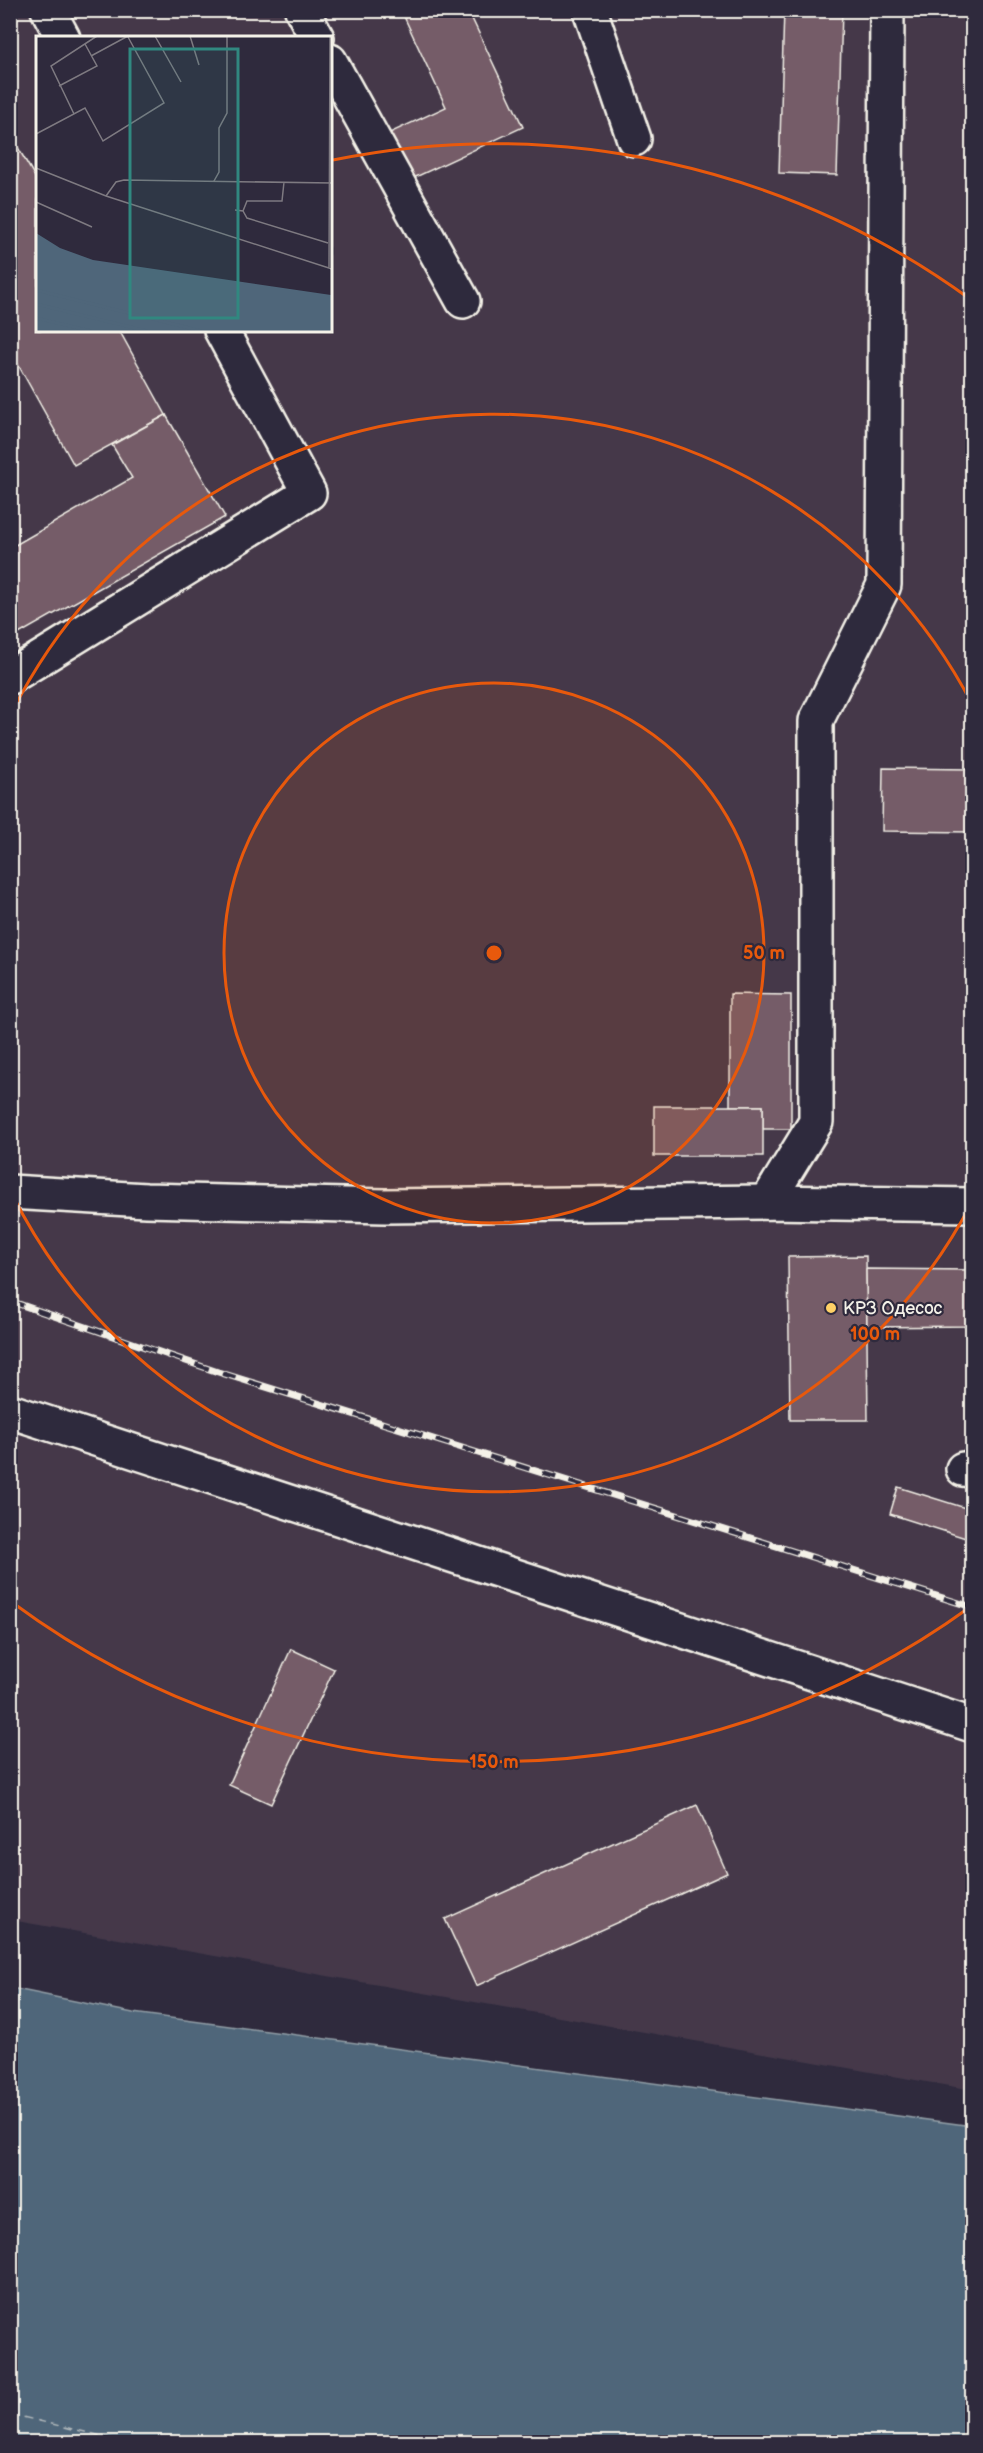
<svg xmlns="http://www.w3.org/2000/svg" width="983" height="2453" viewBox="0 0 983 2453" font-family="'Balsamiq Sans',sans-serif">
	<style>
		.built { fill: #44394a; fill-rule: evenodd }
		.water { fill: #4f667a; stroke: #919ea6; stroke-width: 1.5 }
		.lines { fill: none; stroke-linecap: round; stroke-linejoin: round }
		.ferry { stroke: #b2b9bc; stroke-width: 1.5; stroke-dasharray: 8 6; stroke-linecap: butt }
		.building { fill: #745c67; stroke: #f4f1e8; stroke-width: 1.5 }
		.minor-casing { stroke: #f4f1e8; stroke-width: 38 }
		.minor { stroke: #2f2a3d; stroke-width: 33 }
		.rail-casing { stroke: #f4f1e8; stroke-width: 7 }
		.rail { stroke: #2f2a3d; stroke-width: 4.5; stroke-dasharray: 14; stroke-linecap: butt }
		.ring { fill: none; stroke: #e8590c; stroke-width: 3 }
		.poi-dot { fill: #ffd166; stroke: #2f2a3d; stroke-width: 2 }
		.labels { text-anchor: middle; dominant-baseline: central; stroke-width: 4.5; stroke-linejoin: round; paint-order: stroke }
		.poi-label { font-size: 18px; fill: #f4f1e8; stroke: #2f2a3d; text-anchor: start }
		.inset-river { fill: none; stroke: #4f667a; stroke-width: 3 }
		.inset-road { fill: none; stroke: #7e7a81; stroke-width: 1.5 }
		.view { fill: #318880; fill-opacity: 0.15; stroke: #318880; stroke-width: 3 }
		.inset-edge { fill: none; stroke: #f4f1e8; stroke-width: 3 }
		.centre { fill: #e8590c; stroke: #2f2a3d; stroke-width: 3 }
		.ring-label { font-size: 18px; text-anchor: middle; font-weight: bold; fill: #e8590c; stroke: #2f2a3d; stroke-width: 4.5; stroke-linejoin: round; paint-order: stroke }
	</style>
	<rect width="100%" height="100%" fill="#2f2a3d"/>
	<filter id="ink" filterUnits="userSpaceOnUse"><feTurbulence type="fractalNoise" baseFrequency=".0167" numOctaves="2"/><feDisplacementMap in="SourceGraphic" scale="12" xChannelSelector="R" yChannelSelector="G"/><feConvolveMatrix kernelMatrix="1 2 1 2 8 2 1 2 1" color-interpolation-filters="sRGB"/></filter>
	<g filter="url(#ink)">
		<!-- built -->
		<path class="built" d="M10,11H972V2090L11,1920ZM38,38H330V330H38Z"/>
		<!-- water -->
		<polygon class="water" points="11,1988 133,2013 972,2126 972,2442 11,2442"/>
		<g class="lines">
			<!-- ferry -->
			<polyline class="ferry" points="10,2414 127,2442"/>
		</g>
		<!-- building -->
		<g class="building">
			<polygon points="401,10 468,10 523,127 405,182 383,136 446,107"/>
			<polygon points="784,10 842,10 837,175 779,173"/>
			<polygon points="10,134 38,182 38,330 119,330 166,415 74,465 10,350"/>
			<polygon points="166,415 225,517 10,639 10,548 132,478 112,445"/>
			<polygon points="883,768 972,769 972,832 882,831"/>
			<polygon points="730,994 791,995 791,1129 763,1129 763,1106 730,1106"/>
			<rect x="654" y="1106" width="109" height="50"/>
			<polygon points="866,1256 868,1420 790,1420 788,1257"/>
			<polygon points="866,1269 972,1270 972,1326 867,1327"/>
			<polygon points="898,1487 972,1510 972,1540 890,1514"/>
			<polygon points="291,1649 334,1669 271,1804 229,1785"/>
			<polygon points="697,1805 727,1873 476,1986 445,1919"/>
		</g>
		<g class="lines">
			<defs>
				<g id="minor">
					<polyline points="48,10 63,38"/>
					<polyline points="302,10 317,38"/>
					<polyline points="590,10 634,139"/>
					<polyline points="330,61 463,301"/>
					<polyline points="10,677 309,493 221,330"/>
					<polyline points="10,1192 146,1200 385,1206 767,1202 972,1205"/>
					<polyline points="767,1202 816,1122 816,721 884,585 887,10"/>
					<polyline points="10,1411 972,1725"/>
					<polyline points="963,1469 972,1470"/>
				</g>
			</defs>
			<!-- minor casing -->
			<use href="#minor" class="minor-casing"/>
			<!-- minor -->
			<use href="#minor" class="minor"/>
			<defs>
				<polyline id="rail" points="10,1301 218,1372 972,1607"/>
			</defs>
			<!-- rail casing -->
			<use href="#rail" class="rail-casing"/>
			<!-- rail -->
			<use href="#rail" class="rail"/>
		</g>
	</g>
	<!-- distance rings -->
	<circle cx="494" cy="953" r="270" fill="#e8590c" fill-opacity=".12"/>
	<g class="ring">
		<circle cx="494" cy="953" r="270"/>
		<path d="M972 1202A539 539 0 0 1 12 1194M12 712A539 539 0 0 1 972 704"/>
		<path d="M970 1607A809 809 0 0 1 13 1603M333 160A809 809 0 0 1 970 299"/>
	</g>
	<!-- markers -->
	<circle class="poi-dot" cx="831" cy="1308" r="6"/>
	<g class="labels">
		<!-- poi labels -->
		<g class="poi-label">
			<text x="843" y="1308">КРЗ Одесос</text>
		</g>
	</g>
	<!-- overview -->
	<g transform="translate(36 36)">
		<rect width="296" height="296" fill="#2f2a3d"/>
		<path d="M0,197L24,212L57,224L295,259V295H0Z" fill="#4f667a"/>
		<path class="inset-river" d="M0,254L165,295M0,268L111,295M0,282L55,295"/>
		<path class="inset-road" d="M119,0L145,46M154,0L163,29M55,20L92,0M23,50L61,30L49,8M38,78L15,30L61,0M0,98L49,72L67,105L128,67L92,1M0,132L70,160L296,233M178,145L183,136V92L191,77V0M70,160L80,146L88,144L296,147M0,166L56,191M199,174L207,175L211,182L292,207M207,175L211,165H246L248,146M293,232L294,0"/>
		<path class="view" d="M94,13H202V282H94Z"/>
		<rect width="296" height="296" class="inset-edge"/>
	</g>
	<circle cx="494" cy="953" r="9" class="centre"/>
	<g class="ring-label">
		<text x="764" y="959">50 m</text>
		<text x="875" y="1340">100 m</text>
		<text x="494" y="1768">150 m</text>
	</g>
	<!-- margin -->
	<rect width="983" height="2453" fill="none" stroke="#2f2a3d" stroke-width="36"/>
	<rect x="18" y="18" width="947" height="2417" fill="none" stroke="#f4f1e8" stroke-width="2" filter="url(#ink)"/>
</svg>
